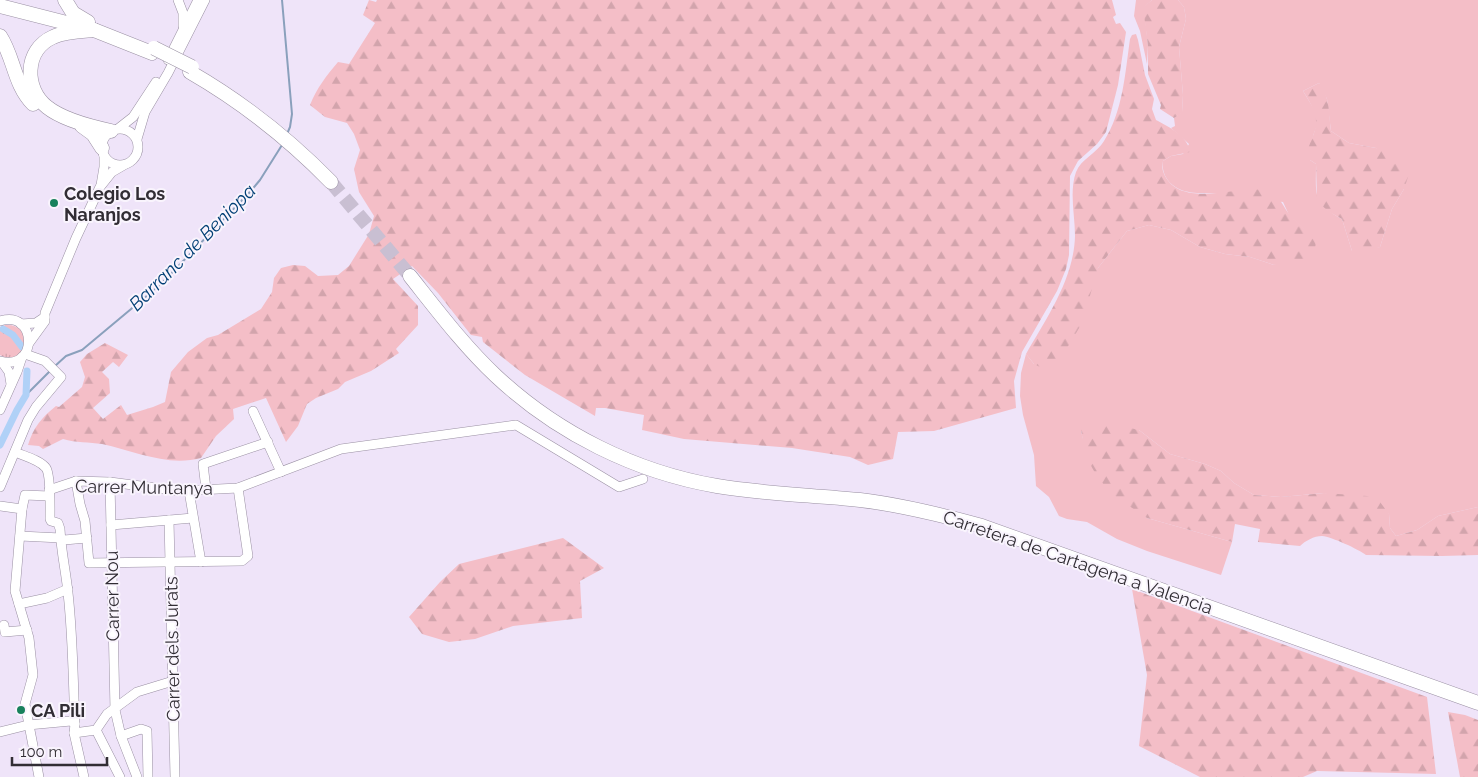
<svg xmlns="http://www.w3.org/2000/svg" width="1478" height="777" viewBox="0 0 1478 777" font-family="Raleway,sans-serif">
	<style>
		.grass { fill: #f4bec7; fill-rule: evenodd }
		.forest { fill: url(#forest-firs) }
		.park { fill: url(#park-tufts) }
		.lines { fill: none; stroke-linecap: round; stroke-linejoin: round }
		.stream { stroke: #8aa0bc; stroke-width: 2 }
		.canal { stroke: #b0d1f7; stroke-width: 7 }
		.highway-tunnel { stroke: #c9bfd2; stroke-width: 14; stroke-dasharray: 14 7; stroke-linecap: butt }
		.minor-casing { stroke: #9a90a3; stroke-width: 10 }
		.highway-casing { stroke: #9a90a3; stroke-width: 15 }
		.minor { stroke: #fff; stroke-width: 9 }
		.highway { stroke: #fff; stroke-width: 14 }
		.highway-bridge-casing { stroke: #9a90a3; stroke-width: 15; stroke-linecap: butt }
		.highway-bridge { stroke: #fff; stroke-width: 14 }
		.poi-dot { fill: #18815c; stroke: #f9f4fd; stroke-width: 2 }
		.labels { text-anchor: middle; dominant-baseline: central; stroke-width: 4; stroke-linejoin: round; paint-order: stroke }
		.poi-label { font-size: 18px; font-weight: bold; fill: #312d34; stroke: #f9f4fd; text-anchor: start }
		.street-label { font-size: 18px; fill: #312d34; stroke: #f9f4fd }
		.water-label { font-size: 19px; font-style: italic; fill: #003f75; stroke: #f9f4fd }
	</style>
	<defs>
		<pattern id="forest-firs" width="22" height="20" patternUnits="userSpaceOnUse" patternTransform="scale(1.25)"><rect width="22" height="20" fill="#f4bec7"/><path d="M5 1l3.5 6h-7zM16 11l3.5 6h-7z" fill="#d2a4ac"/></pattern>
		<pattern id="park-tufts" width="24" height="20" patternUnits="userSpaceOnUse" patternTransform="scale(1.25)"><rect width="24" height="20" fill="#f4bec7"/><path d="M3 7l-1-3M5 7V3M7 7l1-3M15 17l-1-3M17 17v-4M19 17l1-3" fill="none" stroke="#d2a4ac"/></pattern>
	</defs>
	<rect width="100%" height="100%" fill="#efe4f9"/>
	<!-- grass -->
	<g class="grass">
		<polygon points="1136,0 1152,0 1144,7 1148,46 1147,64 1140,31 1134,16"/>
		<path d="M1178,0H1478V507L1438,516L1417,530L1396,536L1390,528L1389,514L1324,493L1281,497L1254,495L1234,483L1221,471L1205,464L1170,454L1139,430L1081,431L1083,439L1147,518L1232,542L1221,575L1147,551L1117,539L1087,522L1067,519L1059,516L1049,497L1036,486L1034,455L1023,415L1020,396L1021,373L1026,354L1034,364L1098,268L1127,231L1149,225L1171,230L1200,247L1225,254L1250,257L1274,265L1315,240L1289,215L1283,202C1260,199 1237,195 1213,193C1202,193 1190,194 1179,189C1168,184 1161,173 1163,161L1171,156L1183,154L1189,144L1171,128L1175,126L1174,118L1182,112L1183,95L1179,47L1186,19L1184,7ZM1319,83L1327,99L1331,131L1349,143L1376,148L1404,189L1392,209L1380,247L1352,251L1342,219C1312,203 1316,195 1316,164L1310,160L1313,136L1318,122L1314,109L1303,91Z"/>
	</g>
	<!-- forest -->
	<g class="forest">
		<path d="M369,0L376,2L377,0H1112L1116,15L1113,17L1116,24L1120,23L1126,32L1118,85L1106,132L1097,144L1078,161L1070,176L1069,255L1066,269L1057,291L1022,352L1014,381L1016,408L934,431L898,432L893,459L868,465L850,457L792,448L684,439L642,430L644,415L605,408H596L595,416L525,375L483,342L482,337L471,335L438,293L412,266L393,279L418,306V325L396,349L399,353L371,371L345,382L338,389L316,398L307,404L298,426L286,442L266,398L233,409L234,419L216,436L201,458C167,467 135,451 102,444C89,442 76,443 63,439L43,449L39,446L28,445C33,428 42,417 56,406L59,407L82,387L85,377L80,362L87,354L105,343L128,355L119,367L113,362L102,372L109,379L110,393L93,408L103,419L121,405L127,415L153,407L165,402L171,372L188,352L207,338L218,335L261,309L272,292L274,278L281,268L293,265L305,266L318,276L338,275L349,266L369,234L374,216L359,192L354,169L360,150L354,134L347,123L325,117L310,105C317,88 326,76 338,62L349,64L375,23L363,15Z"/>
		<polygon points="1152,0 1178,0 1184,7 1186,19 1179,47 1183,95 1182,113 1174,118 1160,109 1161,105 1148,74 1148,46 1143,7"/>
		<path d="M1136,34L1138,40L1145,75L1154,99L1152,109L1156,120C1169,127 1188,136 1190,152L1171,156L1163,161C1162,168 1162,170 1165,176C1181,206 1229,189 1256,189C1260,190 1266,192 1271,193C1282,198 1283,208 1291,216C1298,224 1308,231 1316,240L1315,250L1307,258L1274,265L1250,257L1225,254L1200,247L1171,230L1149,225L1127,231L1098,268L1082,323L1069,345L1055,363L1044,369L1034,364L1026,354C1046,319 1074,279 1075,236C1075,215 1069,192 1076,172C1081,159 1097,153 1104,141C1123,111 1125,74 1130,39L1132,35Z"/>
		<path d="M1319,83C1330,95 1329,116 1331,131L1349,143L1376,148L1392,155L1402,161L1410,171L1404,189L1392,209L1380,247L1369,251H1352L1342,219L1329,212L1317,201L1316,164L1310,160L1306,154C1318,123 1322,121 1303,91Z"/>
		<path d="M1112,424L1139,430L1170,454L1205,464L1221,471L1234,483L1254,495L1281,497L1324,493L1367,496L1380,502L1389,514L1390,528L1396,536L1417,530L1438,516L1478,507V555L1442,556L1366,555C1358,549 1332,537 1322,536C1314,536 1305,541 1300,546L1258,542L1260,529L1235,524L1232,542L1147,518L1113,495L1098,478L1086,457L1081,430L1084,427Z"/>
		<polygon points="563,538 604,568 580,581 582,618 513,626 475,639 449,642 422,634 409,617 440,582 459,564"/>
		<polygon points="1132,589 1427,697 1436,774 1317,771 1303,777 1200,777 1139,746 1147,675"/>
		<polygon points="1448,712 1465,715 1478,720 1478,777 1460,777"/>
	</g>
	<!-- park -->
	<path class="park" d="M5,325C37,323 26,369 0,355V328Z"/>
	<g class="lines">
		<!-- stream -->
		<g class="stream">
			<polyline points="282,0 292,114 290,127 287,134"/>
			<polyline points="55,366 66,356 82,350 161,284 249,193 260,180 282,145"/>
			<polyline points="26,395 50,371"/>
		</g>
		<!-- canal -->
		<g class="canal">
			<polyline points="3,329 13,335 22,347"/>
			<polyline points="0,445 17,410 26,395 27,371"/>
		</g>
		<!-- highway-tunnel -->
		<polyline class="highway-tunnel" points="331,182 410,276"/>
		<defs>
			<g id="minor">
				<polyline points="178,0 183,13 183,26"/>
				<polyline points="168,60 198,0"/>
				<polyline points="119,128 133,117 156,82"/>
				<circle cx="120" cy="147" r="18"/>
				<polyline points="137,139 145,112 168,73 205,0"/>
				<polyline points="101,185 104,167 104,155"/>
				<path d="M0,321C37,309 39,372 0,361"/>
				<polyline points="21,324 36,323 45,317"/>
				<polyline points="29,343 45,321 45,313 76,238 100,187 112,172 124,165"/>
				<polyline points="2,362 9,372 11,384"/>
				<polyline points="0,410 17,372 22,357"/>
				<polyline points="253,411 281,472"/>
				<path d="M15,452C24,456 40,460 46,468C51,475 50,508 50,519L51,521L58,523L60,529C61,551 66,572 68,593C73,637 73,680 75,724L74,733L84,777"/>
				<polyline points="76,481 80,504 85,521 89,563 242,561 248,556 238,488"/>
				<polyline points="110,482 115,710 121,736 137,777"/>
				<polyline points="0,487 28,420 36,407 61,377 45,361 25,354"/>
				<polyline points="206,489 203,464 268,442"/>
				<polyline points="49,490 76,481 110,482 179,491 238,488 341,449 516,425 619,487 643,479"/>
				<polyline points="189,491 201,562"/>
				<polyline points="0,506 22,509 15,591 29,638 33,675 25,704 39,777"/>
				<polyline points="22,509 25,495 49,496"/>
				<polyline points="169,520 175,777"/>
				<polyline points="111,525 193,518"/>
				<polyline points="20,536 61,538 64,540 87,538"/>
				<polyline points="19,604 47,598 68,589"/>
				<polyline points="4,625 5,632 27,630"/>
				<polyline points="96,730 120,777"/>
				<polyline points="0,732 28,725 71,721 75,724"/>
				<polyline points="74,733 96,730 107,714 137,692 173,681"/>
				<polyline points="121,736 141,729 147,731 148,777"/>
			</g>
			<g id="highway">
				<polyline points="65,0 73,13 88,22"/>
				<polyline points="0,6 94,30 152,53"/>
				<path d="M94,30C80,31 65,31 53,37C24,50 24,89 47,107C62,119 92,127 111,131"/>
				<path d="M0,36C14,57 14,85 33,104"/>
				<path d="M190,72C242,102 288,138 331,182"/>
				<polyline points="82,126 93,134 102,148"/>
				<path d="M410,276C437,310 464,346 496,376C557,433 635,472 717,486C764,494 812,495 860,500C902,505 942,515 982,526L1478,703"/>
			</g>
		</defs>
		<!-- minor casing -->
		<use href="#minor" class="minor-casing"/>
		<!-- highway casing -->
		<use href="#highway" class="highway-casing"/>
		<!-- minor -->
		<use href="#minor" class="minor"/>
		<!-- highway -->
		<use href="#highway" class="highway"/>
		<defs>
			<polyline id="highway-bridge" points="154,48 192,67"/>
		</defs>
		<!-- highway-bridge casing -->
		<use href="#highway-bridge" class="highway-bridge-casing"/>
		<!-- highway-bridge -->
		<use href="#highway-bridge" class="highway-bridge"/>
	</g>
	<!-- markers -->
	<g class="poi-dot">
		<circle cx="54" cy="203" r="5"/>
		<circle cx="21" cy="710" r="5"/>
	</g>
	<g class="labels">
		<!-- poi labels -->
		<g class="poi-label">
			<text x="64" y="193">Colegio Los<tspan x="64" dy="21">Naranjos</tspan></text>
			<text x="31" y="710">CA Pili</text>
		</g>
		<!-- street labels -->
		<g class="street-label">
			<text transform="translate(144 487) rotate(1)">Carrer Muntanya</text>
			<text transform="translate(1078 562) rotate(19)">Carretera de Cartagena a Valencia</text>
			<text transform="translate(112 596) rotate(-91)">Carrer Nou</text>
			<text transform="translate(172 649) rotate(-91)">Carrer dels Jurats</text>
		</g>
		<!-- water labels -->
		<g class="water-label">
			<text transform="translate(192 247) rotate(-45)">Barranc de Beniopa</text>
		</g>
	</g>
	<!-- scale -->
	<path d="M12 757v8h95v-8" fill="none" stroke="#312d34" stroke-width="2.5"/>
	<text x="20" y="757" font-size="15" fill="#312d34" stroke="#f9f4fd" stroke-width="4" paint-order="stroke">100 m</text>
</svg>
